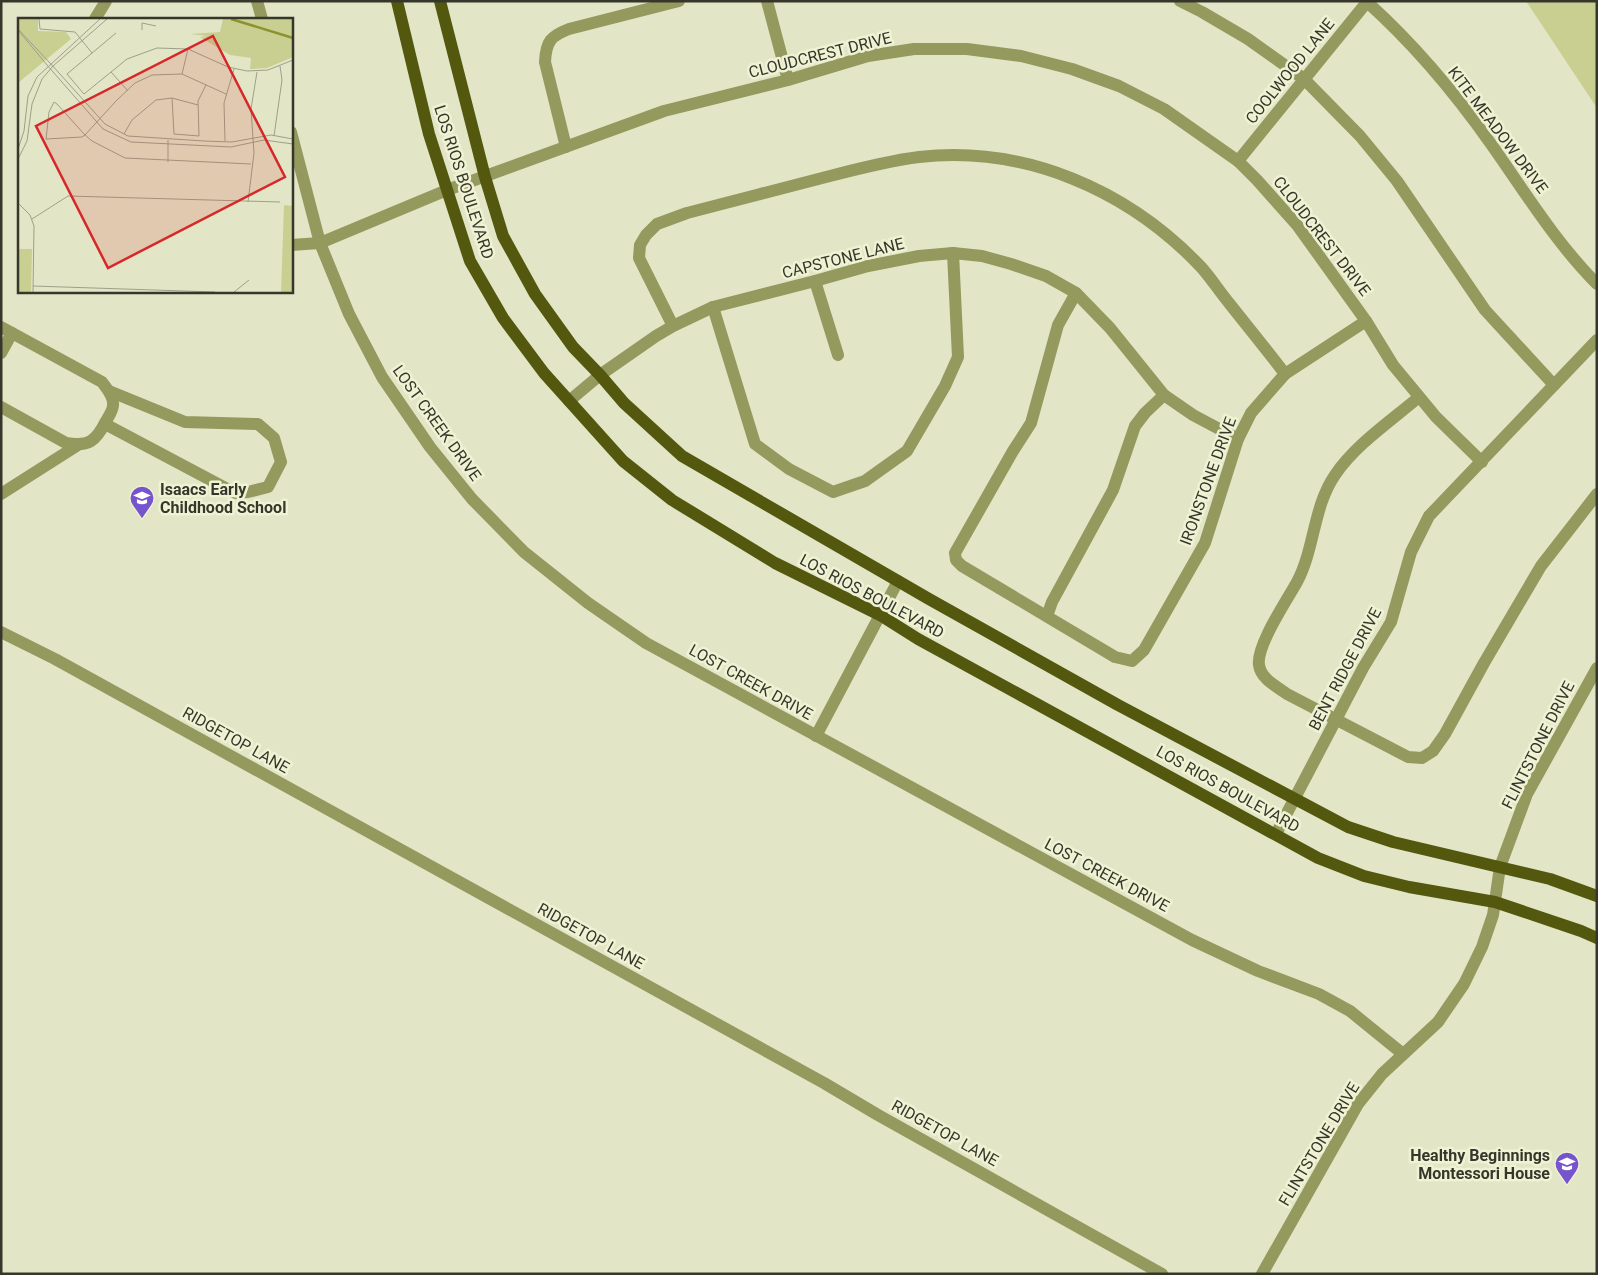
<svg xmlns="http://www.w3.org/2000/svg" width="1598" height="1275" viewBox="0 0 1598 1275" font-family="Roboto,sans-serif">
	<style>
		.green { fill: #c9cf91 }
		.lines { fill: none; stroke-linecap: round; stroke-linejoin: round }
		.minor { stroke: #94995e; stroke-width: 12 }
		.major { stroke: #54580e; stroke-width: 12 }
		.labels { text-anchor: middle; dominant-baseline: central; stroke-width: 5; stroke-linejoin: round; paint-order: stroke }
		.street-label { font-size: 16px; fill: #36372b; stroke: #eff3d4 }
		.poi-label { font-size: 16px; font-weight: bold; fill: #36372b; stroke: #eff3d4; text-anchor: start }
		.inset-river { fill: none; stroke: #8c9230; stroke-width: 2.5 }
		.inset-road { fill: none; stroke: #9da089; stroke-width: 1 }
		.view { fill: #d62828; fill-opacity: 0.15; stroke: #d62828; stroke-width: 2.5 }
		.inset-edge { fill: none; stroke: #36372b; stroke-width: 2.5 }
	</style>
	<rect width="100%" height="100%" fill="#e2e6c7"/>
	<!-- green -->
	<polygon class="green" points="1526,1 1597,1 1597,108"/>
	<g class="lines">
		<!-- minor -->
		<g class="minor">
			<polyline points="257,1 262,19"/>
			<polyline points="767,1 788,80"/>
			<polyline points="1180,1 1202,12 1248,39 1304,79 1360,136 1397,181 1485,310 1554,385"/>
			<path d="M1366,1C1413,43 1455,93 1491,144C1525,192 1556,243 1597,284"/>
			<polyline points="95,19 106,1"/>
			<polyline points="291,132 320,243 349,314 382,377 430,447 472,499 524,552 588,603 646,643 1192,940 1258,971 1319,994 1350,1011 1403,1054"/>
			<path d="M566,147L545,62C546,41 551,36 569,29L679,1"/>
			<polyline points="1238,161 1367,2"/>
			<polyline points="291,245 320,243 447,190 664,111 788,80 868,56 914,49 967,49 1021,56 1072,69 1119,86 1164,109 1238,161 1257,180 1297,225 1366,321 1393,365 1436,417 1482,462"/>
			<polyline points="815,281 838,355"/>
			<polyline points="1076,293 1058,325 1031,423 1013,451 955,553 956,560 962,566 1115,657 1132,661 1144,650 1205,543 1238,439 1251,413 1285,374 1366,321"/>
			<polyline points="713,307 755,444 789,469 833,492 865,481 907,451 945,386 958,357 953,253"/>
			<path d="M673,326L639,258L640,245L646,235L657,224L687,213C733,201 780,189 826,177C857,169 887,161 919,157C1025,145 1128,190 1201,267C1211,278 1219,291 1229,303C1248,327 1267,350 1285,374"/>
			<path d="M1,327L102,382C106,388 113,395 113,403C114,409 109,416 106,421C96,441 89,447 66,443L1,407"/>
			<polyline points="1,353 12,333"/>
			<path d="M1419,397C1392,420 1355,445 1335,475C1313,507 1315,548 1297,582C1287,600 1256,646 1259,665C1261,679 1276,686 1287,694L1408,757L1422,758L1433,751L1445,734L1484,663L1541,566L1597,494"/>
			<polyline points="569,401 600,375 656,336 673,326 713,307 815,281 868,266 919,256 953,253 982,256 1011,264 1046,276 1076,293 1110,328 1164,395 1193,415 1238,439"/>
			<polyline points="105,424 235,493 248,492 268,487 281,462 274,438 258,424 185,422 109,391"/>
			<polyline points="1,494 78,445"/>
			<polyline points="1047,616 1052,602 1113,490 1135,426 1145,413 1164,395"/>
			<polyline points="1,632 55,659 824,1083 878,1115 1162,1274"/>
			<polyline points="816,736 898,581"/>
			<polyline points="1276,834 1363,668 1391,622 1411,552 1429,516 1597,340"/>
			<polyline points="1262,1274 1358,1104 1382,1074 1438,1022 1464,984 1482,947 1493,915 1500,867 1527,794 1597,668"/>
		</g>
		<!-- major -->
		<g class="major">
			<polyline points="397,1 429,134 470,261 503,318 544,373 623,461 672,500 775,563 880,615 918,639 1318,858 1364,876 1409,887 1495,902 1581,931 1597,938"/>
			<polyline points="440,1 485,177 503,236 535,294 573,347 600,375 624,403 682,456 929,599 1118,705 1348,827 1393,842 1550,879 1597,896"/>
		</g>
	</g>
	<!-- icons -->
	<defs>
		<symbol id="school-pin" viewBox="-11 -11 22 30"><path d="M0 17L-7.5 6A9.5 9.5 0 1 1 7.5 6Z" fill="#7654ce" stroke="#eff3d4"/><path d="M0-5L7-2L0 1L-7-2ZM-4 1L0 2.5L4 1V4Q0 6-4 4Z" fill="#fff"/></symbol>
	</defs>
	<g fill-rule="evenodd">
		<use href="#school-pin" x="128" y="484" width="28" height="38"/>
		<use href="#school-pin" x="1553" y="1150" width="28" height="38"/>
	</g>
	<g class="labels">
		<!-- street labels -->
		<g class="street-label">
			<text transform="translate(820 55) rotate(-14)">CLOUDCREST DRIVE</text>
			<text transform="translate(1290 71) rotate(-51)">COOLWOOD LANE</text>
			<text transform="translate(1498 130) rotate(53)">KITE MEADOW DRIVE</text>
			<text transform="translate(464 182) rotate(72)">LOS RIOS BOULEVARD</text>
			<text transform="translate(1322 236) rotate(52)">CLOUDCREST DRIVE</text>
			<text transform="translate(843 258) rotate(-14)">CAPSTONE LANE</text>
			<text transform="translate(437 423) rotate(54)">LOST CREEK DRIVE</text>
			<text transform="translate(1208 481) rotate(-70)">IRONSTONE DRIVE</text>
			<text transform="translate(872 596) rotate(28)">LOS RIOS BOULEVARD</text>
			<text transform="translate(1345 669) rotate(-62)">BENT RIDGE DRIVE</text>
			<text transform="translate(751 682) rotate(29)">LOST CREEK DRIVE</text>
			<text transform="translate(236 740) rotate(29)">RIDGETOP LANE</text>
			<text transform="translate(1538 745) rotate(-63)">FLINTSTONE DRIVE</text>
			<text transform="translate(1228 789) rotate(29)">LOS RIOS BOULEVARD</text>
			<text transform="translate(1107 875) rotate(28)">LOST CREEK DRIVE</text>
			<text transform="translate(591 936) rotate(29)">RIDGETOP LANE</text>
			<text transform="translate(945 1133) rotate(29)">RIDGETOP LANE</text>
			<text transform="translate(1319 1144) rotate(-59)">FLINTSTONE DRIVE</text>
		</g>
		<!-- poi labels -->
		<g class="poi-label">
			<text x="160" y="489">Isaacs Early<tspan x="160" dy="18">Childhood School</tspan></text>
			<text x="1550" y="1155" text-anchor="end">Healthy Beginnings<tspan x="1550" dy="18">Montessori House</tspan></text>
		</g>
	</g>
	<!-- overview -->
	<g transform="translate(18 18)">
		<rect width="275" height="275" fill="#e2e6c7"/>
		<path d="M0,1H20V13L48,14L53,21L0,65ZM205,1H275V39L249,50L232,51L233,40L212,37L182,19L189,18L172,16L202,14ZM266,187L275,188V274H263ZM0,231H14L13,274H0Z" fill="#c9cf91"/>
		<path class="inset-river" d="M213,1L275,20"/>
		<path class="inset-road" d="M21,1L22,11L57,14L74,35M0,11L32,45M0,12L29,47M124,12V5L138,8M98,15L49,56L66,76L109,41L139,30L170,31L210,49L229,53L250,52L275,42M32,45L87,106L110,118L186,123L214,124L253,117L275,121M29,47L85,111L113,124L213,129L246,122L275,126M93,54L110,73M164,56L170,31M208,76L164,56L134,57L117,65L98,83L67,117L64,119L28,121L31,94L36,84L39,86L67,117L74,123L107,140L233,146M154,80L156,116L181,118L180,83L188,67M106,116L114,102L138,82L154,80L180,87M256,118L264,62L262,48M207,123L206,85L216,51M0,131L6,113L10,78L19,59L82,1M0,141L9,123L14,86L24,61L35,48L89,1M150,144V122M230,184L236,135L233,91L239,54M0,185L12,197L16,208L15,274M14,201L50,178L262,184M15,268L197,274M216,274L231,262"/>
		<path class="view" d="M195,18L267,159L90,250L18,108Z"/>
		<rect width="275" height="275" class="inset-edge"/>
	</g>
	<!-- border -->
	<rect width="1598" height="1275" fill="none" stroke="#36372b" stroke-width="5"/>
</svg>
